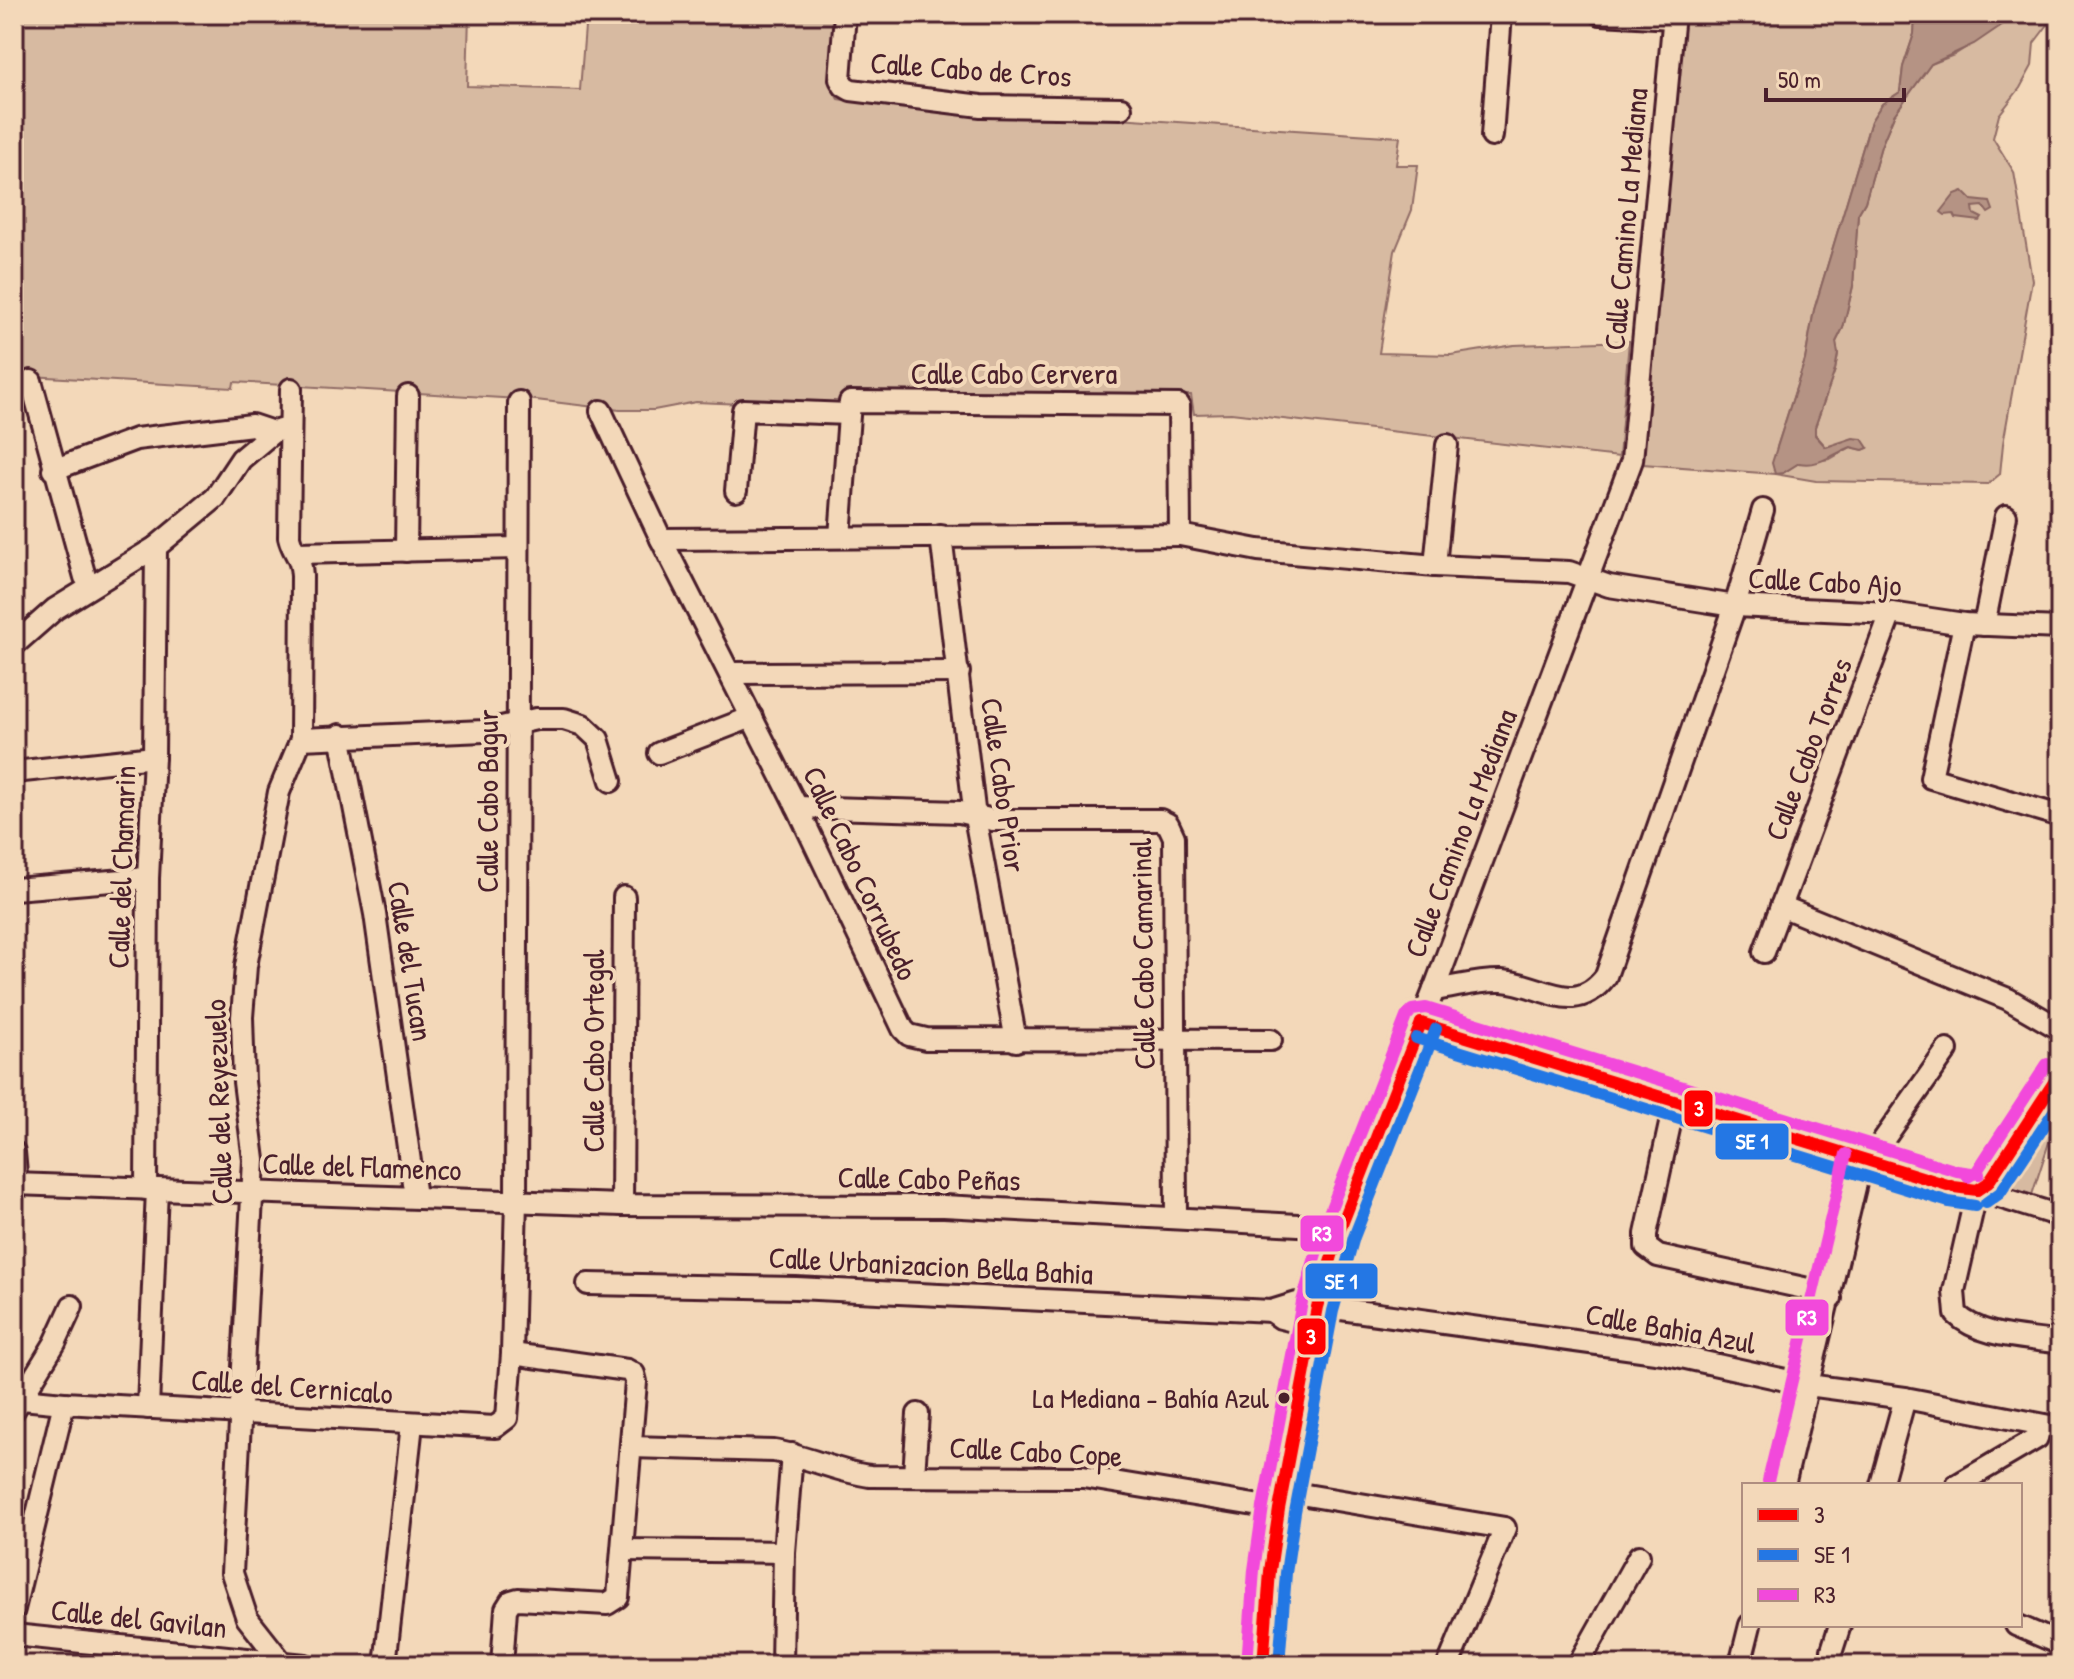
<svg xmlns="http://www.w3.org/2000/svg" width="2074" height="1679" viewBox="0 0 2074 1679" font-family="'Patrick Hand',sans-serif">
	<style>
		.green { fill: #d7baa1; stroke: #906c66; stroke-width: 2 }
		.water { fill: #b59384; stroke: #8a6560; stroke-width: 2 }
		.lines { fill: none; stroke-linecap: round; stroke-linejoin: round }
		.minor-casing { stroke: #4a1f2b; stroke-width: 26 }
		.minor { stroke: #f3d8b9; stroke-width: 20 }
		.bus-1-casing { stroke: #f3d8b9; stroke-width: 18 }
		.bus-2-casing { stroke: #f3d8b9; stroke-width: 18 }
		.bus-3-casing { stroke: #f3d8b9; stroke-width: 18 }
		.bus-1 { stroke: #f00; stroke-width: 12 }
		.bus-2 { stroke: #2477e4; stroke-width: 12 }
		.bus-3 { stroke: #f249db; stroke-width: 12 }
		.bus-dot { fill: #4a1f2b; stroke: #f3d8b9; stroke-width: 3 }
		.labels { text-anchor: middle; dominant-baseline: central; stroke-width: 8; stroke-linejoin: round; paint-order: stroke }
		.bus-label { font-size: 28px; fill: #4a1f2b; stroke: #f3d8b9; text-anchor: end }
		.street-label { font-size: 30px; fill: #4a1f2b; stroke: #f3d8b9 }
		.line-badge { stroke: #f3d8b9; stroke-width: 3 }
		.badge-label { font-size: 22px; text-anchor: middle; font-weight: bold; fill: #fff }
	</style>
	<rect width="100%" height="100%" fill="#f3d8b9"/>
	<filter id="ink" filterUnits="userSpaceOnUse"><feTurbulence type="fractalNoise" baseFrequency=".0125" numOctaves="2"/><feDisplacementMap in="SourceGraphic" scale="16" xChannelSelector="R" yChannelSelector="G"/><feConvolveMatrix kernelMatrix="1 2 1 2 8 2 1 2 1" color-interpolation-filters="sRGB"/></filter>
	<g filter="url(#ink)">
		<!-- green -->
		<g class="green">
			<path d="M14,14H469L467,86L580,90L586,14H838C836,33 827,86 838,99L899,108L1088,116L1400,137L1396,165H1418L1412,210L1395,251L1379,353L1451,355L1514,345L1629,341L1619,457L1231,413L1194,414L1191,395L841,396L840,408L696,402L654,410H620L536,400L234,382L233,388L14,375Z"/>
			<polygon points="1683,14 1922,14 1915,20 1914,34 1903,67 1900,92 1882,104 1871,121 1814,310 1805,360 1777,447 1783,473 1799,463 1830,459 1851,447 1863,450 1867,448 1838,444 1826,447 1815,434 1815,427 1835,370 1838,354 1836,342 1843,328 1853,286 1858,214 1865,202 1881,146 1894,115 1931,64 1954,55 2018,14 2056,14 2034,43 2032,66 2020,88 1999,115 1993,138 2014,172 2032,280 2003,444 2000,474 1988,484 1816,481 1775,474 1643,464"/>
			<polygon points="2043,1133 2051,1136 2031,1198 2011,1192 2006,1179"/>
		</g>
		<!-- water -->
		<g class="water">
			<path d="M1922,14H2018L1974,44L1931,64L1894,115L1881,146L1865,202L1858,214L1853,286L1843,328L1836,342L1838,354L1835,370L1815,427V435L1826,447L1853,438L1862,439L1868,448L1863,450L1851,447C1833,454 1819,467 1799,463L1783,473L1775,474L1772,463L1805,360L1814,310L1871,121L1882,104L1900,92L1903,67L1914,34L1915,19Z"/>
			<polygon points="1963,191 1972,200 1990,202 1993,210 1988,213 1983,206 1973,207 1974,214 1982,218 1980,221 1956,218 1954,214 1945,215 1941,212 1955,194"/>
		</g>
		<g class="lines">
			<defs>
				<g id="minor">
					<polyline points="845,14 840,79 844,86 851,90 981,106 1121,108"/>
					<polyline points="1601,14 1673,18"/>
					<polyline points="1492,136 1501,14"/>
					<polyline points="31,381 85,577 91,586"/>
					<polyline points="601,411 661,539 797,807 903,1029 909,1035 926,1039 1271,1040"/>
					<polyline points="53,470 136,439 252,425 273,432"/>
					<polyline points="736,491 743,410 849,414"/>
					<polyline points="1180,535 1258,550 1435,566 1569,572 1609,586 1735,606 1891,613 1964,624 2060,628"/>
					<polyline points="941,536 975,817 1016,1041"/>
					<polyline points="661,539 1180,535 1179,405 850,402 840,537"/>
					<polyline points="406,551 408,396"/>
					<polyline points="297,553 518,548"/>
					<polyline points="1435,566 1447,445"/>
					<polyline points="1964,624 1931,778 2060,816"/>
					<polyline points="1984,625 2006,516"/>
					<polyline points="14,645 55,609 156,547 215,498 241,459 273,432 289,428"/>
					<polyline points="731,673 959,672"/>
					<polyline points="340,735 375,914 415,1197"/>
					<polyline points="301,739 484,731 536,719 564,719 583,725 598,739 611,781"/>
					<polyline points="659,753 752,717"/>
					<polyline points="14,772 154,757"/>
					<polyline points="797,807 960,812 993,820 1160,820 1168,824 1174,837 1176,1216"/>
					<polyline points="14,889 148,878"/>
					<polyline points="1781,906 2008,999 2060,1029"/>
					<polyline points="1764,952 1891,613"/>
					<path d="M1434,990C1457,987 1479,980 1502,981C1542,983 1574,1019 1606,976L1735,606L1763,510"/>
					<polyline points="1421,1023 1954,1187 1977,1190 2060,1216"/>
					<polyline points="1675,1101 1646,1234 1646,1247 1658,1256 1808,1289 1831,1298"/>
					<polyline points="14,1152 17,1185"/>
					<polyline points="1874,1161 1877,1149 1947,1050"/>
					<polyline points="14,1184 622,1205 944,1206 1317,1226 1339,1232"/>
					<polyline points="146,1189 148,878 154,757 156,547"/>
					<path d="M1977,1190L1954,1291L1956,1314C1981,1338 2026,1337 2060,1343"/>
					<polyline points="1977,1190 1988,1183 2060,1073"/>
					<polyline points="622,1205 624,897"/>
					<polyline points="588,1284 796,1288 1271,1311 1297,1303 1663,1353 1808,1385 1905,1398 2060,1428"/>
					<polyline points="1271,1311 1281,1318 1313,1326"/>
					<polyline points="22,1399 64,1403"/>
					<polyline points="148,1408 157,1189"/>
					<polyline points="14,1410 55,1343 72,1306"/>
					<path d="M631,1447L774,1451C807,1456 837,1472 870,1476L1083,1477L1279,1509"/>
					<polyline points="914,1475 918,1414"/>
					<polyline points="1784,1485 1862,1158"/>
					<polyline points="1881,1485 1905,1398"/>
					<polyline points="1957,1485 2037,1438 2040,1425"/>
					<polyline points="1282,1491 1505,1528 1448,1665"/>
					<polyline points="623,1550 784,1552"/>
					<polyline points="14,1609 64,1403 495,1427 507,1418 512,1354 516,1200 519,402"/>
					<polyline points="2016,1625 2060,1644"/>
					<polyline points="14,1635 305,1665"/>
					<polyline points="1832,1650 1840,1625"/>
					<path d="M284,1665L247,1618L232,1573L254,1160L244,1082L242,1017L246,966L279,792L301,739L302,576C301,555 293,554 289,537L291,389"/>
					<polyline points="385,1665 412,1424"/>
					<polyline points="502,1665 506,1609 511,1601 518,1599 607,1604 618,1597 636,1382 634,1374 627,1370 512,1354"/>
					<polyline points="782,1665 784,1552 792,1454"/>
					<polyline points="1263,1665 1270,1571 1279,1509 1317,1307 1339,1232 1434,990 1632,460 1674,14"/>
					<polyline points="1578,1665 1639,1556"/>
					<polyline points="1740,1665 1750,1625"/>
				</g>
			</defs>
			<!-- minor casing -->
			<use href="#minor" class="minor-casing"/>
			<!-- minor -->
			<use href="#minor" class="minor"/>
			<defs>
				<g id="bus-1">
					<polyline points="1421,1023 1954,1187 1977,1190"/>
					<polyline points="1977,1190 1988,1183 2060,1073"/>
					<polyline points="1263,1665 1270,1571 1279,1509 1317,1307 1339,1232 1421,1023"/>
				</g>
				<g id="bus-2">
					<polyline points="1416,1038 1949,1202 1975,1206"/>
					<polyline points="1986,1203 2000,1193 2060,1102"/>
					<polyline points="1279,1665 1286,1573 1295,1512 1333,1311 1354,1237 1436,1029"/>
				</g>
				<g id="bus-3">
					<polyline points="1968,1177 1977,1171 2047,1064"/>
					<polyline points="1768,1481 1846,1154"/>
					<polyline points="1247,1664 1254,1570 1263,1507 1302,1302 1324,1226 1406,1017 1412,1010 1426,1008 1957,1171 1979,1174"/>
				</g>
			</defs>
			<!-- bus-1 casing -->
			<use href="#bus-1" class="bus-1-casing"/>
			<!-- bus-2 casing -->
			<use href="#bus-2" class="bus-2-casing"/>
			<!-- bus-3 casing -->
			<use href="#bus-3" class="bus-3-casing"/>
			<!-- bus-1 -->
			<use href="#bus-1" class="bus-1"/>
			<!-- bus-2 -->
			<use href="#bus-2" class="bus-2"/>
			<!-- bus-3 -->
			<use href="#bus-3" class="bus-3"/>
		</g>
	</g>
	<!-- markers -->
	<circle class="bus-dot" cx="1284" cy="1398" r="7"/>
	<g class="labels">
		<!-- bus labels -->
		<g class="bus-label">
			<text x="1269" y="1398">La Mediana - Bahía Azul</text>
		</g>
		<!-- street labels -->
		<g class="street-label">
			<text transform="translate(971 69) rotate(4)">Calle Cabo de Cros</text>
			<text transform="translate(1625 219) rotate(-85)">Calle Camino La Mediana</text>
			<text x="1014" y="373">Calle Cabo Cervera</text>
			<text transform="translate(1825 581) rotate(3)">Calle Cabo Ajo</text>
			<text transform="translate(1808 749) rotate(-69)">Calle Cabo Torres</text>
			<text transform="translate(1004 785) rotate(82)">Calle Cabo Prior</text>
			<text transform="translate(487 801) rotate(-90)">Calle Cabo Bagur</text>
			<text transform="translate(1460 833) rotate(-69)">Calle Camino La Mediana</text>
			<text transform="translate(121 867) rotate(-88)">Calle del Chamarin</text>
			<text transform="translate(861 873) rotate(65)">Calle Cabo Corrubedo</text>
			<text transform="translate(1142 954) rotate(-91)">Calle Cabo Camarinal</text>
			<text transform="translate(411 961) rotate(81)">Calle del Tucan</text>
			<text transform="translate(593 1051) rotate(-90)">Calle Cabo Ortegal</text>
			<text transform="translate(218 1102) rotate(-92)">Calle del Reyezuelo</text>
			<text transform="translate(362 1166) rotate(2)">Calle del Flamenco</text>
			<text transform="translate(929 1178) rotate(1)">Calle Cabo Peñas</text>
			<text transform="translate(931 1265) rotate(3)">Calle Urbanizacion Bella Bahia</text>
			<text transform="translate(1671 1328) rotate(10)">Calle Bahia Azul</text>
			<text transform="translate(292 1386) rotate(4)">Calle del Cernicalo</text>
			<text transform="translate(1036 1451) rotate(3)">Calle Cabo Cope</text>
			<text transform="translate(139 1618) rotate(6)">Calle del Gavilan</text>
		</g>
	</g>
	<g class="line-badge">
		<rect x="1683" y="1089" width="31" height="39" rx="8" fill="#f00"/>
		<rect x="1714" y="1122" width="76" height="39" rx="8" fill="#2477e4"/>
		<rect x="1299" y="1214" width="46" height="39" rx="8" fill="#f249db"/>
		<rect x="1304" y="1262" width="75" height="38" rx="8" fill="#2477e4"/>
		<rect x="1784" y="1298" width="46" height="39" rx="8" fill="#f249db"/>
		<rect x="1296" y="1317" width="31" height="39" rx="8" fill="#f00"/>
	</g>
	<g class="badge-label">
		<text x="1699" y="1116">3</text>
		<text x="1752" y="1149">SE 1</text>
		<text x="1322" y="1241">R3</text>
		<text x="1341" y="1289">SE 1</text>
		<text x="1807" y="1325">R3</text>
		<text x="1311" y="1344">3</text>
	</g>
	<!-- margin -->
	<rect width="2074" height="1679" fill="none" stroke="#f3d8b9" stroke-width="48"/>
	<rect x="24" y="24" width="2026" height="1631" fill="none" stroke="#4a1f2b" stroke-width="3" filter="url(#ink)"/>
	<!-- legend -->
	<rect x="1742" y="1483" width="280" height="144" fill="#f3d8b9" stroke="#af8e80" stroke-width="2"/>
	<rect x="1758" y="1509" width="40" height="12" fill="#ff0000" stroke="#af8e80" stroke-width="2"/>
	<text x="1814" y="1523" font-size="24" fill="#4a1f2b">3</text>
	<rect x="1758" y="1549" width="40" height="12" fill="#2477e4" stroke="#af8e80" stroke-width="2"/>
	<text x="1814" y="1563" font-size="24" fill="#4a1f2b">SE 1</text>
	<rect x="1758" y="1589" width="40" height="12" fill="#f249db" stroke="#af8e80" stroke-width="2"/>
	<text x="1814" y="1603" font-size="24" fill="#4a1f2b">R3</text>
	<!-- scale -->
	<path d="M1766 88v12h138v-12" fill="none" stroke="#4a1f2b" stroke-width="4"/>
	<text x="1778" y="88" font-size="24" fill="#4a1f2b" stroke="#f3d8b9" stroke-width="6" paint-order="stroke">50 m</text>
</svg>
